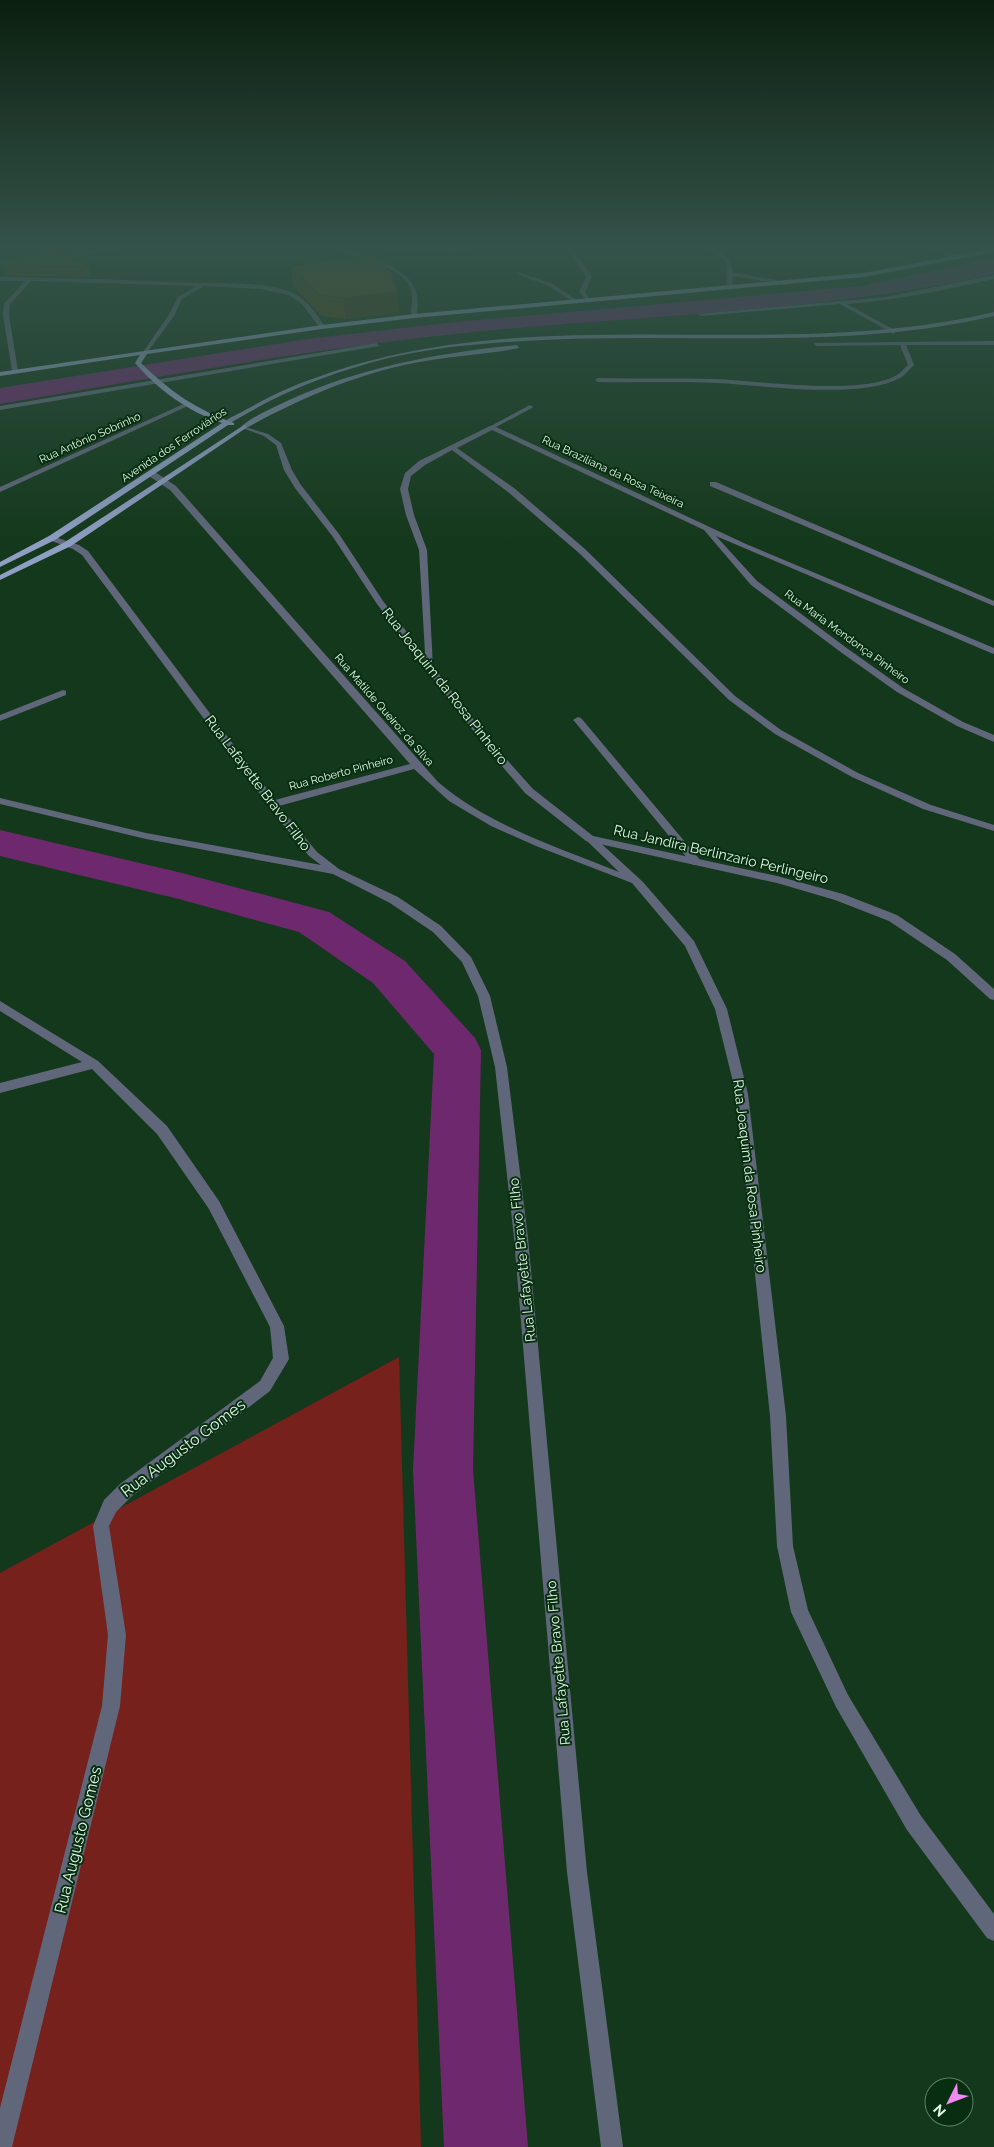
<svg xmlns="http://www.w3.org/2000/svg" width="994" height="2147" viewBox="0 0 994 2147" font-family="Raleway,sans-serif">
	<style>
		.built { fill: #14401d }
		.green { fill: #77211c }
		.water { fill: #6e296e }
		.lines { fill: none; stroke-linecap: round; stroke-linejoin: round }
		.river { fill: #6e296e; fill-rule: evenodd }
		.service { fill: #60677a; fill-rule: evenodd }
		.minor { fill: #60677a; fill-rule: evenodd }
		.tertiary { fill: #60677a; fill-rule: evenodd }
		.secondary { fill: #7b87a3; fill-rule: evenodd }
		.primary { fill: #8f9ec3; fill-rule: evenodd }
		.wall { fill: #56430f }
		.shaded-wall { fill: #46370d }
		.building { fill: #644e12; stroke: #46370d }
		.labels { text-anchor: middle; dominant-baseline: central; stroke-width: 4; stroke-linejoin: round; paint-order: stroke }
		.far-street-label { font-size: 11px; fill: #e1f6e3; stroke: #082e11 }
		.street-label { font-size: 14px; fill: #e1f6e3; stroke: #082e11 }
		.near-street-label { font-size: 16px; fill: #e1f6e3; stroke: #082e11 }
	</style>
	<rect width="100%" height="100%" fill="#14381b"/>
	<!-- built -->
	<polygon class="built" points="634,247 713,247 749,269 736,271 738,273 688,278 675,272 663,274"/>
	<!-- green -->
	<polygon class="green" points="399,1357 421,2147 0,2147 0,1573"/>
	<!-- water -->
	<path class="water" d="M994,258V274C823,312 647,315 473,332C314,348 157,377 0,404V388L307,339L456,322L862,286Z"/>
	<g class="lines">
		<!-- river -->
		<polygon class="river" points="0,830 182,873 329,912 405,961 475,1038 481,1050 473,1470 528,2147 444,2147 413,1470 434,1054 373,983 299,932 179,899 0,856"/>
		<!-- service -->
		<g class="service">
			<polygon points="566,247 572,247 592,277 585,292 591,301 587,301 579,292 586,277"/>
			<path d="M706,247C721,247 731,258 733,272L790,283L787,285L733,276L732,288L727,289C725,260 733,266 706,247Z"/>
			<polygon points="517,272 553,284 578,301 573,302 549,286 517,274"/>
			<polygon points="530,405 533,407 532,408 494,428 489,427"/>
		</g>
		<!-- minor -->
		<g class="minor">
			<polygon points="54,247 62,247 30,258 0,264 0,260 27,256"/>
			<path d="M335,247H342C376,261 428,268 416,317L411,316C411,307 414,297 410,288C401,264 355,260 335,247Z"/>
			<polygon points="927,247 934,247 960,258 955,259"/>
			<path d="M994,275V279C945,290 897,300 847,304L896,331L894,334L840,304L701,316L698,314L886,297Z"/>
			<path d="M0,277C66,278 132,280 198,283C226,284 262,281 291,292C307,299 316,313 325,327L320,328L302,304L289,295L261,289L204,286L182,299L174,316L146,354L143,352L168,316L178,297L197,286L31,281L10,304L9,315L18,371L15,373L12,371L3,315L4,304L25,281H0Z"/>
			<path d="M994,341V345H906L914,365C910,369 905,375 900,378C859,400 764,385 716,383C677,381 637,383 598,382L595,380L598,378C637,379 677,378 716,379C758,381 861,396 897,375C901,373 904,368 908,365L900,345L816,346L814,343Z"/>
			<polygon points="377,343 379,346 0,410 0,406"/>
			<polygon points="188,402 191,404 190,405 0,492 0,487"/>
			<polygon points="490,426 494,426 746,544 994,648 994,654 991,653 716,536 757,581 848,649 903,688 963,722 994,735 994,742 957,726 897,692 842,653 751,585 704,530 492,430 457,448 514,488 585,549 735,696 781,730 858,773 931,805 994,825 994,831 923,809 852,777 775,734 729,700 579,553 508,492 452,450 425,465 411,476 408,489 414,515 427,550 433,668 426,670 419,550 406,515 400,489 405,473 419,461"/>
			<path d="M149,472H155L176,486L438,782C490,826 557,847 619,872L585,839L590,836L594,837L643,882L694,941L727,1009L748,1094L786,1416L793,1546L808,1610L848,1695L921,1816L994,1914V1941L987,1938L907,1830L836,1707L791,1612L777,1546L770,1416L736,1094L715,1009L685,946L632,883L536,846L491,826L449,801L414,769L279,806L317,852L339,869L398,897L441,926L471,957L490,996L507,1067L528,1238L587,1872L623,2147H601L567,1872L514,1238L495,1067L478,996L462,962L433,932L390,903L333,874L146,839L0,804V798L146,833L321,865L309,856L280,821L82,555L73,549L49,540L48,538L52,536L79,545L88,551L275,800L410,764L170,490L149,476Z"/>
			<polygon points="710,482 716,482 994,601 994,606 710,486"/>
			<polygon points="63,690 66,691 66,695 0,721 0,715"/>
			<polygon points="578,717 581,718 701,861 701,865 693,865 575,722 573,720"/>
			<polygon points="0,1001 98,1061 167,1126 219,1201 284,1326 289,1359 270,1391 132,1496 116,1512 109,1526 126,1635 120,1706 12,2147 0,2147 0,2108 102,1706 108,1635 93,1526 104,1500 120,1484 260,1381 273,1358 270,1327 209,1209 157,1134 92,1069 0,1093 0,1083 82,1062 0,1011"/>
		</g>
		<!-- tertiary -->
		<g class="tertiary">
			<polygon points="110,247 120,247 52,262 49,260"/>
			<polygon points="364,247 451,249 481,247 451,253"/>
			<polygon points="242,426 268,434 281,443 292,470 301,485 339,534 383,601 490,741 533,789 593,836 777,876 843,894 897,915 955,954 994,989 994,1000 990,999 947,960 889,921 835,900 777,883 586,841 525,793 484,745 377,604 333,537 295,488 284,470 276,445 264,436 242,428"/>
		</g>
		<!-- secondary -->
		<g class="secondary">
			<path d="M994,312V316C839,352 681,331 524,341C467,344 408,350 353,368C333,374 311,382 291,391C269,400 249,413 228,424L223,423C229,417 239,414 247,409C269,397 291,386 315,378C534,297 770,365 994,312Z"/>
			<path d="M517,345L519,348C483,355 446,356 409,364C351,376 298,400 246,428L241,427C253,416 272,408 287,401C361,367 437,353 517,345Z"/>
		</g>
		<!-- primary -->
		<g class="primary">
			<path d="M994,248V252L864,277L414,318L322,329L147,354L141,363C168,390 198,411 234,423V425H228L55,540L0,567V562L49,536L222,423C189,412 157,389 135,363L140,355L0,376V372L322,325L414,314L864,273Z"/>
			<polygon points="244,425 246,426 246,428 71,546 0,580 0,575 65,542"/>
		</g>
	</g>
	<!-- wall -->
	<g class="wall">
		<polygon points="3,265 89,267 91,277 6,275"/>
		<polygon points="291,266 399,312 346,319 322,316 293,286"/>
	</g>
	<!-- shaded-wall -->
	<polygon class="shaded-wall" points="397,292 399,312 346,319 344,298"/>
	<!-- building -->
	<g class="building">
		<polygon points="55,252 89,267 3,265 3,261"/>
		<polygon points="372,255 391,272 397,292 344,298 320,295 291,266"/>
	</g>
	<!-- sky -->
	<linearGradient id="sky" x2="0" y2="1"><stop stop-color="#0b1f0f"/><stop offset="0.45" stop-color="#34534a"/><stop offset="1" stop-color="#34534a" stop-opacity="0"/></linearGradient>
	<rect width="994" height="547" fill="url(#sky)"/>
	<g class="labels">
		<!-- far-street labels -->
		<g class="far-street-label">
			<text transform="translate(90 438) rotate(-24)">Rua Antônio Sobrinho</text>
			<text transform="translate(174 445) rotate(-34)">Avenida dos Ferroviários</text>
			<text transform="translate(613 472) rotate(25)">Rua Braziliana da Rosa Teixeira</text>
			<text transform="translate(847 637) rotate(36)">Rua Maria Mendonça Pinheiro</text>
			<text transform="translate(384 710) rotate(49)">Rua Matilde Queiroz da SIlva</text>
			<text transform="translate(341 773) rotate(-15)">Rua Roberto Pinheiro</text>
		</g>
		<!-- street labels -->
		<g class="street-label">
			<text transform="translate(445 686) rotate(52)">Rua Joaquim da Rosa Pinheiro</text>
			<text transform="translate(258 783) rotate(53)">Rua Lafayette Bravo Filho</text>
			<text transform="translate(721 854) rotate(13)">Rua Jandira Berlinzario Perlingeiro</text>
			<text transform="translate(750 1176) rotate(83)">Rua Joaquim da Rosa Pinheiro</text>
			<text transform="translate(522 1260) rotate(-96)">Rua Lafayette Bravo Filho</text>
			<text transform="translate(558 1663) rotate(-95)">Rua Lafayette Bravo Filho</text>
		</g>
		<!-- near-street labels -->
		<g class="near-street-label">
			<text transform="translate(183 1448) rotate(-37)">Rua Augusto Gomes</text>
			<text transform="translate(78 1840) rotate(-76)">Rua Augusto Gomes</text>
		</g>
	</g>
	<!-- north arrow -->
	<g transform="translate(949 2102) rotate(228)"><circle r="24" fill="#082e11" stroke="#5f7e65"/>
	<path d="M0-4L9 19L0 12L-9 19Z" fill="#f38af1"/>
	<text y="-8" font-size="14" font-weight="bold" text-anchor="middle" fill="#e1f6e3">N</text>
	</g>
</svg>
